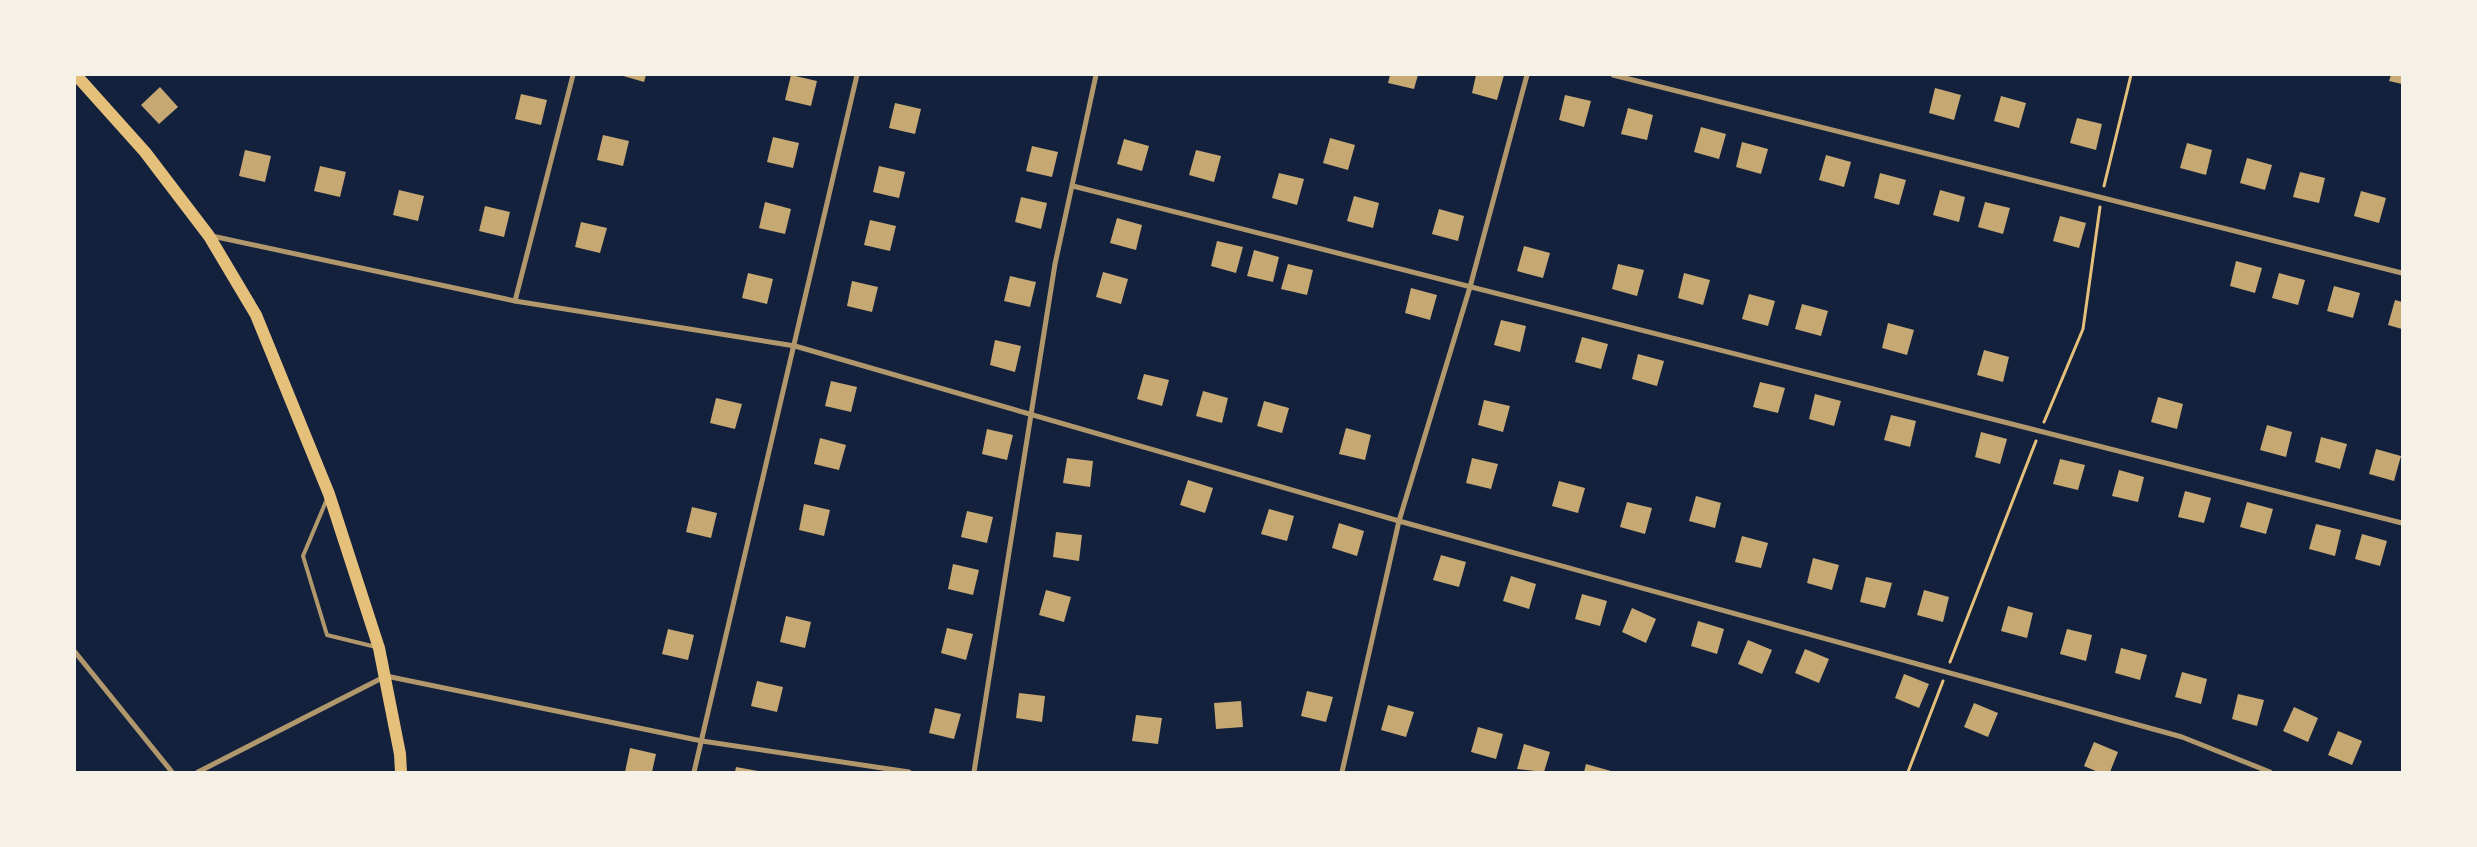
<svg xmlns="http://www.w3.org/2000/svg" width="2477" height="847" viewBox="0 0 2477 847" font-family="'Noto Sans',sans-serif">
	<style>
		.building { fill: #c6a872 }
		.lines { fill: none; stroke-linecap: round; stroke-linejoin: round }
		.path { stroke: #e5c07b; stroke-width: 3 }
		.service { stroke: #b1986c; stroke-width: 4 }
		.minor { stroke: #b1986c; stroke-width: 5 }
		.primary { stroke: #e5c07b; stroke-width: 12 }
	</style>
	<rect width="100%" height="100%" fill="#14213d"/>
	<!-- building -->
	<g class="building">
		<polygon points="620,75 646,75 644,82"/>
		<polygon points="791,75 817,81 811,106 785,100"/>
		<polygon points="1390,75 1418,75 1414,89 1388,83"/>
		<polygon points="1476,75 1504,75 1497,100 1472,93"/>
		<polygon points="2391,75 2402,75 2402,84 2389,81"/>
		<polygon points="160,87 178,107 159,124 141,105"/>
		<polygon points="1935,88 1961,95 1954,120 1929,113"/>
		<polygon points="521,94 547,100 541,125 515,119"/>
		<polygon points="1565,95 1591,101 1584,127 1559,120"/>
		<polygon points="2001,96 2026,103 2019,128 1994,121"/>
		<polygon points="895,103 921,109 915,134 889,128"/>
		<polygon points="1628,108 1653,115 1647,140 1621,134"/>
		<polygon points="2077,118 2102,124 2096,150 2070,143"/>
		<polygon points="1701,127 1726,134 1719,159 1694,152"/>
		<polygon points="603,135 629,141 623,166 597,160"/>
		<polygon points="773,137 799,143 793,168 767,162"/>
		<polygon points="1330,138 1355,145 1348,170 1323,163"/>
		<polygon points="1124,139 1149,146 1142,171 1117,164"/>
		<polygon points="1742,142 1768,149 1761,174 1736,167"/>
		<polygon points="2187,143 2212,150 2206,175 2180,168"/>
		<polygon points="1032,146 1058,152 1052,177 1026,171"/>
		<polygon points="245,150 271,156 265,182 239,176"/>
		<polygon points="1196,150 1221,156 1214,182 1189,175"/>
		<polygon points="1826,155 1851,162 1844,187 1819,180"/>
		<polygon points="2247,158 2272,165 2265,190 2240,183"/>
		<polygon points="320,166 346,172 340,197 314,191"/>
		<polygon points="879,166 905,172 899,198 873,192"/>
		<polygon points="2300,172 2325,178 2319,203 2293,197"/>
		<polygon points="1279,173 1304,179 1297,205 1272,198"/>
		<polygon points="1880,173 1906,180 1899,205 1874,198"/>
		<polygon points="399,190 424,196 418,221 393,215"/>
		<polygon points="1940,190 1965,197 1959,222 1933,215"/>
		<polygon points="2361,191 2386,198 2379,223 2354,216"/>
		<polygon points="1354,196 1379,203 1373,228 1347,221"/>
		<polygon points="1021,197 1047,203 1041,229 1015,222"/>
		<polygon points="765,202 791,209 785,234 759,228"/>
		<polygon points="1985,202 2010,208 2003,234 1978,227"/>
		<polygon points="485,206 510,212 504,237 479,231"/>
		<polygon points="1439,209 1464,216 1458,241 1432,234"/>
		<polygon points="2060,216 2086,223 2079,248 2053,241"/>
		<polygon points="1117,218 1142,225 1136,250 1110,243"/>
		<polygon points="870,220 896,226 890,251 864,245"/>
		<polygon points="581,222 607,228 600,253 575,247"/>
		<polygon points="1217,241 1243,247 1236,273 1211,266"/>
		<polygon points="1524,246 1550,253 1543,278 1517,271"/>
		<polygon points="1254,250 1279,257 1273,282 1247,276"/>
		<polygon points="2236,261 2262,268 2255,293 2230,286"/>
		<polygon points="1288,264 1313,270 1307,295 1281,289"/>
		<polygon points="1618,264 1644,270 1637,296 1612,289"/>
		<polygon points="1103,272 1128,279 1121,304 1096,297"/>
		<polygon points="748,273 773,279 767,304 742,298"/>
		<polygon points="1684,273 1710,280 1703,305 1678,298"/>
		<polygon points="2279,273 2305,280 2298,305 2272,298"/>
		<polygon points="1010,276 1036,282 1030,307 1004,301"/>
		<polygon points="852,281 878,287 872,312 847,306"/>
		<polygon points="2334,286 2360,293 2353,318 2327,311"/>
		<polygon points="1411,288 1437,295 1430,320 1405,313"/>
		<polygon points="1749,294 1775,301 1768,326 1742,319"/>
		<polygon points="2395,300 2402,302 2402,329 2388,325"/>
		<polygon points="1802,304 1828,311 1821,336 1795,329"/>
		<polygon points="1501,320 1526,326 1520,352 1494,345"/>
		<polygon points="1888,323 1914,330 1907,355 1882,348"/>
		<polygon points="1582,337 1608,344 1601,369 1575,362"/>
		<polygon points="995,340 1021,346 1015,372 990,365"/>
		<polygon points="1984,350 2009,357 2003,382 1977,375"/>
		<polygon points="1638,354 1664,361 1657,386 1632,379"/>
		<polygon points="1144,374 1169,380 1162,406 1137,399"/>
		<polygon points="831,381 857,387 851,412 825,406"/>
		<polygon points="1760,382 1785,388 1778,413 1753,407"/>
		<polygon points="1203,391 1228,398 1222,423 1196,416"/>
		<polygon points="1815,394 1841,401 1834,426 1809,419"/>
		<polygon points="2158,397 2183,404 2177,429 2151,422"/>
		<polygon points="716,398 742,404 735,429 710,423"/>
		<polygon points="1484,400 1510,406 1503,432 1478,425"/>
		<polygon points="1264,401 1289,408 1282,433 1257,426"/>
		<polygon points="1891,415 1916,421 1910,447 1884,440"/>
		<polygon points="2267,425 2292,432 2286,457 2260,450"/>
		<polygon points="1346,428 1371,435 1365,460 1339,454"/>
		<polygon points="987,429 1013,435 1007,460 982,454"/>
		<polygon points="1981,432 2007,439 2000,464 1975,457"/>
		<polygon points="2321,437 2347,444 2340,469 2315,462"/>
		<polygon points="820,438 846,445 839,470 814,464"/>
		<polygon points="2376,449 2401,456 2394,481 2369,474"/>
		<polygon points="1067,458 1093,461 1090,487 1063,483"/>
		<polygon points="1472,458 1498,464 1491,489 1466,483"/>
		<polygon points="2060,459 2085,465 2078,490 2053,484"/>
		<polygon points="2119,470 2144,477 2138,502 2112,496"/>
		<polygon points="1188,480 1213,488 1205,513 1180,505"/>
		<polygon points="1559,481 1585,488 1578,513 1552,506"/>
		<polygon points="2185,491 2211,498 2204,523 2178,517"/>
		<polygon points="1696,496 1721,503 1715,528 1689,521"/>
		<polygon points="1627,502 1652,508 1645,534 1620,527"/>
		<polygon points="2247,502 2273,509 2266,534 2240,527"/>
		<polygon points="804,504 830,510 824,536 799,530"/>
		<polygon points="692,507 717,513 711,538 686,532"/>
		<polygon points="1269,509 1294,516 1287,541 1261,534"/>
		<polygon points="967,511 993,517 987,543 961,537"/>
		<polygon points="1339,523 1364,531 1357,556 1332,548"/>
		<polygon points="2316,524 2341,530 2335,556 2309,549"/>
		<polygon points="1056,532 1082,535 1079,561 1053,557"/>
		<polygon points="2362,534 2387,541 2380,566 2355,559"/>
		<polygon points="1742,536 1768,543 1761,568 1735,562"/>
		<polygon points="1441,555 1466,562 1459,587 1433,580"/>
		<polygon points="1813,558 1839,565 1832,590 1807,583"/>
		<polygon points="953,564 979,570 973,595 948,589"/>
		<polygon points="1511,576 1536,584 1529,609 1503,601"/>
		<polygon points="1866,577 1892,583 1885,608 1860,602"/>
		<polygon points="1046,590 1071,597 1064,622 1039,615"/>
		<polygon points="1924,590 1949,597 1943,622 1917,615"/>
		<polygon points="1582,594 1607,601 1600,626 1575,619"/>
		<polygon points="2008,606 2033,613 2027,638 2001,631"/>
		<polygon points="1632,608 1656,619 1646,643 1622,632"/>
		<polygon points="786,616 811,622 805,648 780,642"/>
		<polygon points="1698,621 1724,629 1717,654 1691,646"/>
		<polygon points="947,628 973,634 966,660 941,653"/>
		<polygon points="668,629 694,635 688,660 662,654"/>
		<polygon points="2067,629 2092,635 2086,661 2060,654"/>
		<polygon points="1748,640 1772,650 1762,674 1738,664"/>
		<polygon points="2121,648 2147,655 2140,680 2115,673"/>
		<polygon points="1805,649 1829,659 1819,683 1795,673"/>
		<polygon points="2182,672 2207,679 2201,704 2175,697"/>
		<polygon points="1904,674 1929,684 1919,708 1895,698"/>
		<polygon points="757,681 783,687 777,712 751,706"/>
		<polygon points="1307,691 1333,697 1326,722 1301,716"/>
		<polygon points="1019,693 1045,696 1042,722 1016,718"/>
		<polygon points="2238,694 2264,700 2257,726 2232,719"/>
		<polygon points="1241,701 1243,727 1216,729 1214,703"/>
		<polygon points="1974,703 1998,713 1988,737 1964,727"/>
		<polygon points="1388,705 1414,712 1406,737 1381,730"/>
		<polygon points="2294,707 2318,718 2308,742 2283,731"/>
		<polygon points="935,708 961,714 954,739 929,733"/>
		<polygon points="1136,715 1162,718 1158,744 1132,741"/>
		<polygon points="1478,727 1503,734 1496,759 1471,752"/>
		<polygon points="2338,731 2362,741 2352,765 2328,755"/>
		<polygon points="2094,742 2118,752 2110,772 2098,772 2084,766"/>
		<polygon points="1524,744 1550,752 1544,772 1517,769"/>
		<polygon points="630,748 656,754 652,772 625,772"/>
		<polygon points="1586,764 1611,771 1611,772 1584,772"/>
		<polygon points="736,767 758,771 758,772 735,772"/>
	</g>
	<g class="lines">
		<!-- path -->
		<g class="path">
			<polyline points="2104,186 2131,75"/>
			<polyline points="2044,422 2083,329 2100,207"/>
			<polyline points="1950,662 2036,441"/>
			<polyline points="1908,772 1943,681"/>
		</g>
		<!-- service -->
		<polyline class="service" points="327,499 303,556 327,635 376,647"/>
		<!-- minor -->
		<g class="minor">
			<polyline points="1613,75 2402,273"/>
			<polyline points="1073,186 2402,523"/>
			<polyline points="212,236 515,301 795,346 1399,521 2182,737 2270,772"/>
			<polyline points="515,301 573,75"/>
			<polyline points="75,652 172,772"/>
			<polyline points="198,772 386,676 702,741 909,772"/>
			<polyline points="694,772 857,75"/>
			<polyline points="974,772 1055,264 1096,75"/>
			<polyline points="1342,772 1399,521 1470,287 1527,75"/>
		</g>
		<!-- primary -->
		<polyline class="primary" points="76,75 145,152 209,236 256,315 329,494 379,648 400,754 401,772"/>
	</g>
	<!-- border -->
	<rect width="2477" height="847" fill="none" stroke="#f6f1e7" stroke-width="152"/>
</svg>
